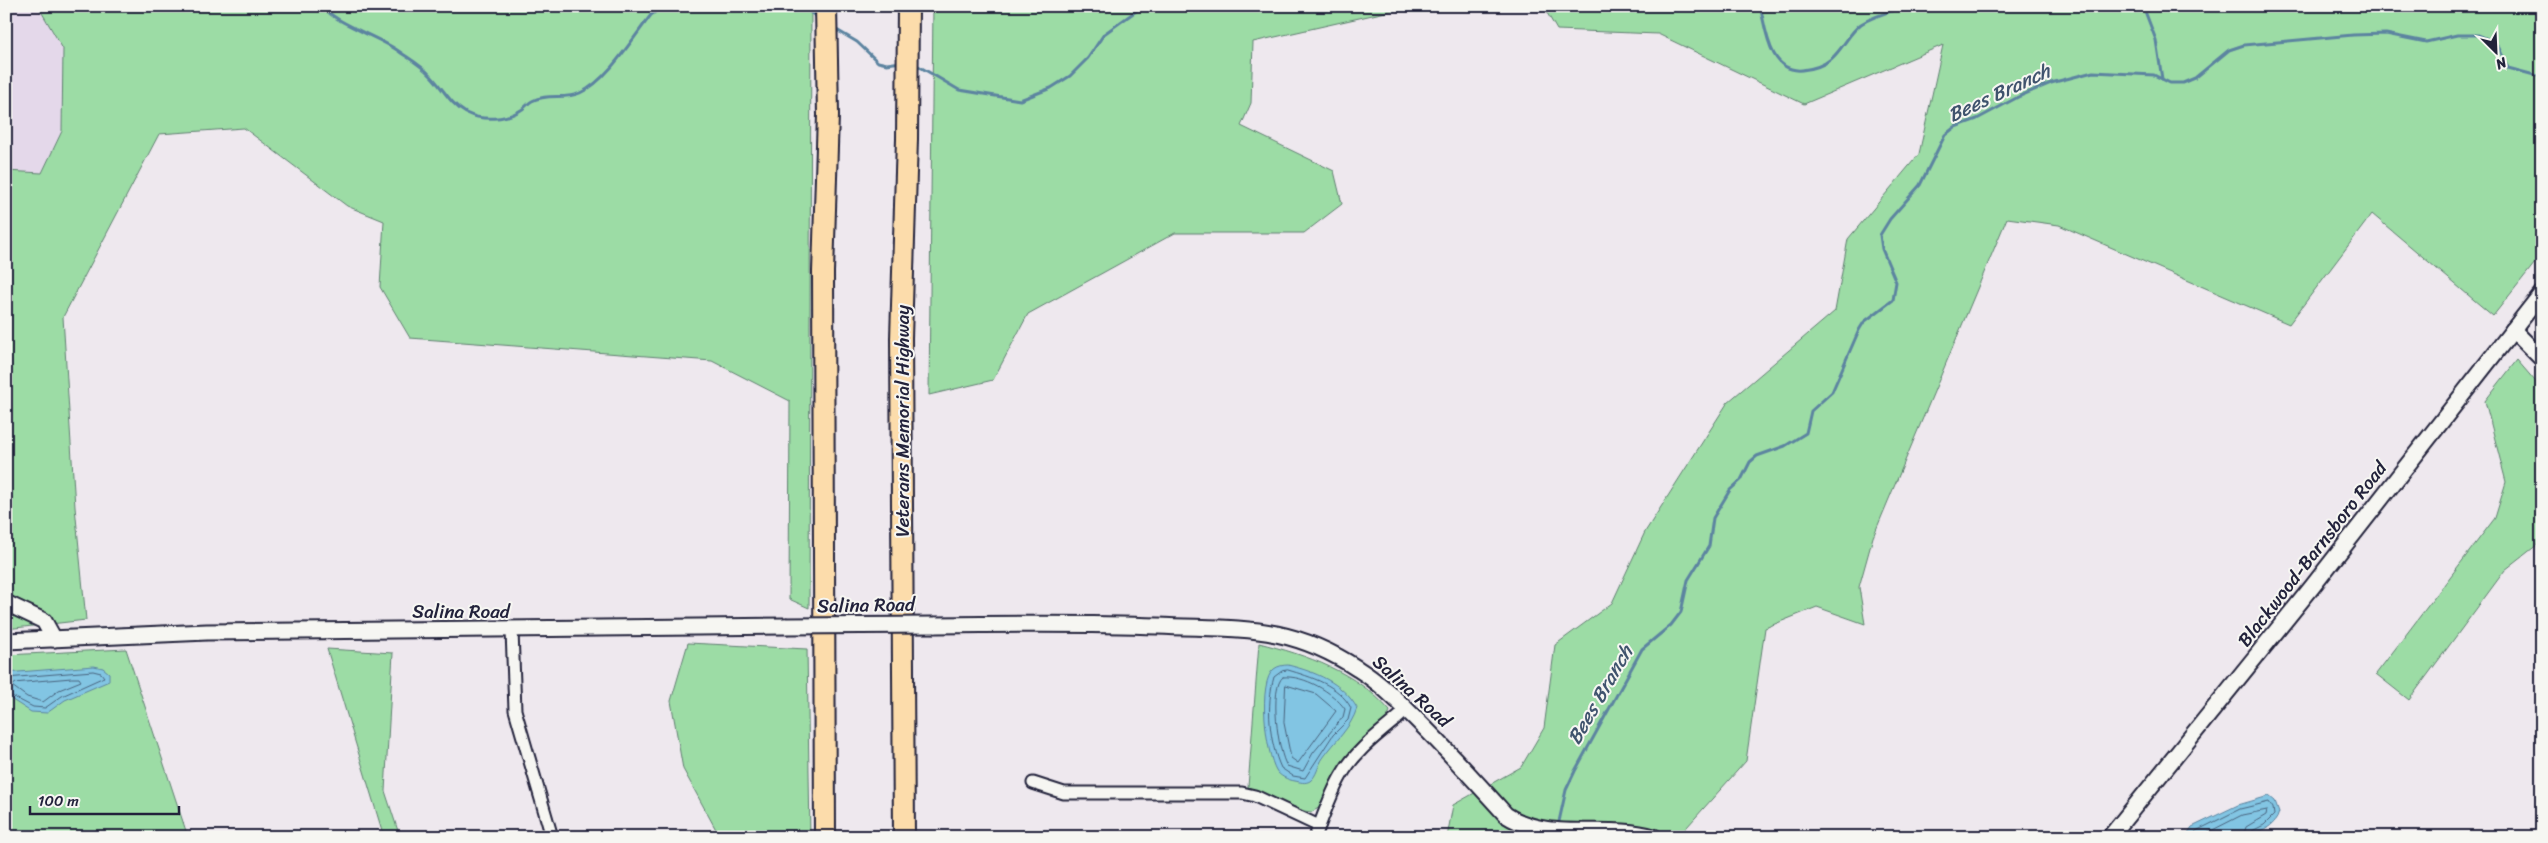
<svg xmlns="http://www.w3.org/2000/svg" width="2548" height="843" viewBox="0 0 2548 843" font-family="Sriracha,sans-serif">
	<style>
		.built { fill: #e4d8ea }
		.green { fill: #9cdca5; stroke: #5f7f70 }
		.water { fill: #82c5e3; stroke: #5c84a0 }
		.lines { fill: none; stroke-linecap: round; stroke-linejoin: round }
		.shore { stroke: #48637e; stroke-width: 1 }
		.stream { stroke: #5c84a0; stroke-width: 3 }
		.street-casing { stroke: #22223b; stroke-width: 15 }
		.secondary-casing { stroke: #22223b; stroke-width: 19 }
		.highway-casing { stroke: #22223b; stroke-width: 24 }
		.street { stroke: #f6f6f2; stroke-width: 11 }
		.secondary { stroke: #f6f6f2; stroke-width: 15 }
		.highway { stroke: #fcdcab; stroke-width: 20 }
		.secondary-bridge-casing { stroke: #22223b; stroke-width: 19; stroke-linecap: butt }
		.secondary-bridge { stroke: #f6f6f2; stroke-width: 15 }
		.labels { text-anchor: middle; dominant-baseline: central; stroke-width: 4; stroke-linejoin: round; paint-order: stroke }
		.street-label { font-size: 19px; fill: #22223b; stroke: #f6f6f2 }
		.water-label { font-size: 20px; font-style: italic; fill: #3f536d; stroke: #f6f6f2 }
	</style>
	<rect width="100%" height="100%" fill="#eee8ee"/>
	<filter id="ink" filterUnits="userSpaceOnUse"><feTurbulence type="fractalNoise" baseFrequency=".02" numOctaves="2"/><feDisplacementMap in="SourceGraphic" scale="10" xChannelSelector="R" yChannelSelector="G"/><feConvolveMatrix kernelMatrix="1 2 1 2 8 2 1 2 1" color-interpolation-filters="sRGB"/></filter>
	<g filter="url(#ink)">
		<!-- built -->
		<polygon class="built" points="6,6 38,6 63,49 62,131 42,173 6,171"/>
		<!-- green -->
		<g class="green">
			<polygon points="38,6 811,6 809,608 789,599 790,401 712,361 410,338 380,287 384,221 347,206 244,128 159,134 63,317 75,507 86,620 6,629 6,171 42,173 62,131 63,49"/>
			<polygon points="933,6 1402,6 1399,9 1253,42 1251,103 1241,126 1334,171 1342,204 1304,233 1175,233 1028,314 993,380 929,395"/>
			<polygon points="1543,6 2324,6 2527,9 2529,6 2542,6 2542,51 2538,53 2542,60 2542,254 2493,316 2372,214 2289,324 2059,225 2007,218 1873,537 1859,587 1865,624 1817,607 1765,628 1746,761 1678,837 1447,837 1453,805 1521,767 1544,728 1555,645 1612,603 1645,532 1728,402 1835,311 1848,239 1919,154 1943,45 1804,104 1658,34 1557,30"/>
			<polygon points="2517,360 2542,389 2542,541 2505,570 2409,700 2376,674 2495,518 2506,482 2485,401"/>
			<polygon points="688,643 807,649 810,837 720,837 683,769 671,701"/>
			<path d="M1259,643C1306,655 1357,672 1390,711L1386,720L1342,761L1320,807L1312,812L1303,811L1248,787Z"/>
			<polygon points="126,649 188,837 6,837 6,655"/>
			<polygon points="327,649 393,653 385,791 400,837 384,837"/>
		</g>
		<!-- water -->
		<g class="water">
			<path d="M1288,665C1315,672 1342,682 1357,708C1351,728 1335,741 1323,758C1318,765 1317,776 1310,781C1305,784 1300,782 1295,781C1288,780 1279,776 1276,770C1266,753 1257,682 1274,669C1278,666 1283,665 1288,665Z"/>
			<polygon points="94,666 103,668 109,673 109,681 65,700 47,713 31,712 6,696 6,673"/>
			<path d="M2269,796L2275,801L2279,812C2273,843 2210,837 2185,837L2192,827L2238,805Z"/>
		</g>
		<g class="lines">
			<!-- shore -->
			<g class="shore">
				<path d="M1288,670C1311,677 1339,685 1351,708L1348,720L1333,735L1305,778L1293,776L1281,768C1269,742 1266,705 1274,677L1282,671Z"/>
				<path d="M1283,677C1304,675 1333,692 1345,709L1343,717L1313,753L1303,771L1287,766C1278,753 1269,687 1283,677Z"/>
				<polyline points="6,678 93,671 101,673 104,677 62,696 45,708 33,707 6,693"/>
				<polygon points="72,678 79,678 81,681 59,690 43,702 27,697 12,686 16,683"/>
				<polygon points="1286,685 1316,694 1336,711 1298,763 1291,758 1284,723"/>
				<polyline points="2191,837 2196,831 2240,809 2269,802 2273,808 2274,815 2264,825 2252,831 2250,837"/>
				<polyline points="2199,837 2242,815 2267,810 2266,815 2246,827 2243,837"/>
			</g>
			<!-- stream -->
			<g class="stream">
				<path d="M323,6C332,22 379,37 397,50C408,58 421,65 430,75C443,88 450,104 466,113C482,121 506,120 521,110C525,108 528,103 532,101C547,93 565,100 580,93C607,81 633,38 651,15L663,6"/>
				<polyline points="803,6 819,19"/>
				<path d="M1760,6C1766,29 1769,73 1802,70C1812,69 1824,65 1831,59C1843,49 1848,34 1861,24C1875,15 1892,11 1908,6"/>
				<polyline points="2143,6 2156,40 2162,79"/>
				<polyline points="835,29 857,42 878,62 887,64 901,62"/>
				<polyline points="915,64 959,90 1020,100 1051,88 1070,76 1088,58 1104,34 1143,6"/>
				<polyline points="1558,826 1566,790 1575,771 1642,649 1671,625 1681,612 1688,580 1709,546 1713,518 1730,490 1741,480 1750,462 1757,456 1785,446 1806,433 1811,411 1832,392 1859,330 1864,322 1893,300 1896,282 1882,249 1880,235 1890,219 1920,185 1945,135 1955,127 1977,119 2020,96 2051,83 2093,72 2154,75 2170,83 2183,83 2195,78 2229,50 2244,45 2353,35 2386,34 2426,42 2457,35 2478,35 2492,41 2499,48 2508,68 2542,77"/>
			</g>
			<defs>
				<g id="street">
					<polyline points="512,631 515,710 552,837"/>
					<polyline points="1033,783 1064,793 1242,793 1255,796 1319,826"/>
					<path d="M1315,837C1323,817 1330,795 1341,776C1356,749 1384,730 1407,710"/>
				</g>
				<g id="secondary">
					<polyline points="2513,330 2542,359"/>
					<polyline points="6,603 44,621 54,639"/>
					<path d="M935,625C1009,624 1084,623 1158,626C1237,630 1287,622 1358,669C1382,684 1401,704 1421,724C1450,753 1478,784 1506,815C1549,843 1606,823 1654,837"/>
					<polyline points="6,641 207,632 786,626"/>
					<polyline points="2110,837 2312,587 2542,293"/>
				</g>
				<g id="highway">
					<polyline points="825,837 823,272 828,115 826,6"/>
					<polyline points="904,837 901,338 907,139 908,6"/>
				</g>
			</defs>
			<!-- street casing -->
			<use href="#street" class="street-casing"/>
			<!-- secondary casing -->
			<use href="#secondary" class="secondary-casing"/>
			<!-- highway casing -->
			<use href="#highway" class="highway-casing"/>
			<!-- street -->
			<use href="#street" class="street"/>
			<!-- secondary -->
			<use href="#secondary" class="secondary"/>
			<!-- highway -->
			<use href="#highway" class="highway"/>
			<defs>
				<polyline id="secondary-bridge" points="786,626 935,625"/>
			</defs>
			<!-- secondary-bridge casing -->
			<use href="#secondary-bridge" class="secondary-bridge-casing"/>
			<!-- secondary-bridge -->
			<use href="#secondary-bridge" class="secondary-bridge"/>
		</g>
	</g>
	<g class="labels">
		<!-- street labels -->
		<g class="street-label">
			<text transform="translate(902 421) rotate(-90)">Veterans Memorial Highway</text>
			<text transform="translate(2312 554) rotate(-52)">Blackwood-Barnsboro Road</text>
			<text transform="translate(866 605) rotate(-1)">Salina Road</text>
			<text x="461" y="611">Salina Road</text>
			<text transform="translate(1412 691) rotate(42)">Salina Road</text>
		</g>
		<!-- water labels -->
		<g class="water-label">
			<text transform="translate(1999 93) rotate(-25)">Bees Branch</text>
			<text transform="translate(1600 695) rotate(-60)">Bees Branch</text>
		</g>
	</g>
	<!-- margin -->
	<rect width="2548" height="843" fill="none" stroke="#f6f6f2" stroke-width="25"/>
	<rect x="12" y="12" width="2523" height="818" fill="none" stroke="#22223b" stroke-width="2" filter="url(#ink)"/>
	<!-- north arrow -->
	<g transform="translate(2496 52) rotate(156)" stroke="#f6f6f2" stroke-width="4" paint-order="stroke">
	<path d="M0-4L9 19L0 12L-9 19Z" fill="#22223b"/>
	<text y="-8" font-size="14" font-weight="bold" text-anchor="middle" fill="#22223b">N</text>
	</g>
	<!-- scale -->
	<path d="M30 806v8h149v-8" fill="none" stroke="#22223b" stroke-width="2.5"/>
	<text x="38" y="806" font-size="15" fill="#22223b" stroke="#f6f6f2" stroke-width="4" paint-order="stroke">100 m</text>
</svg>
